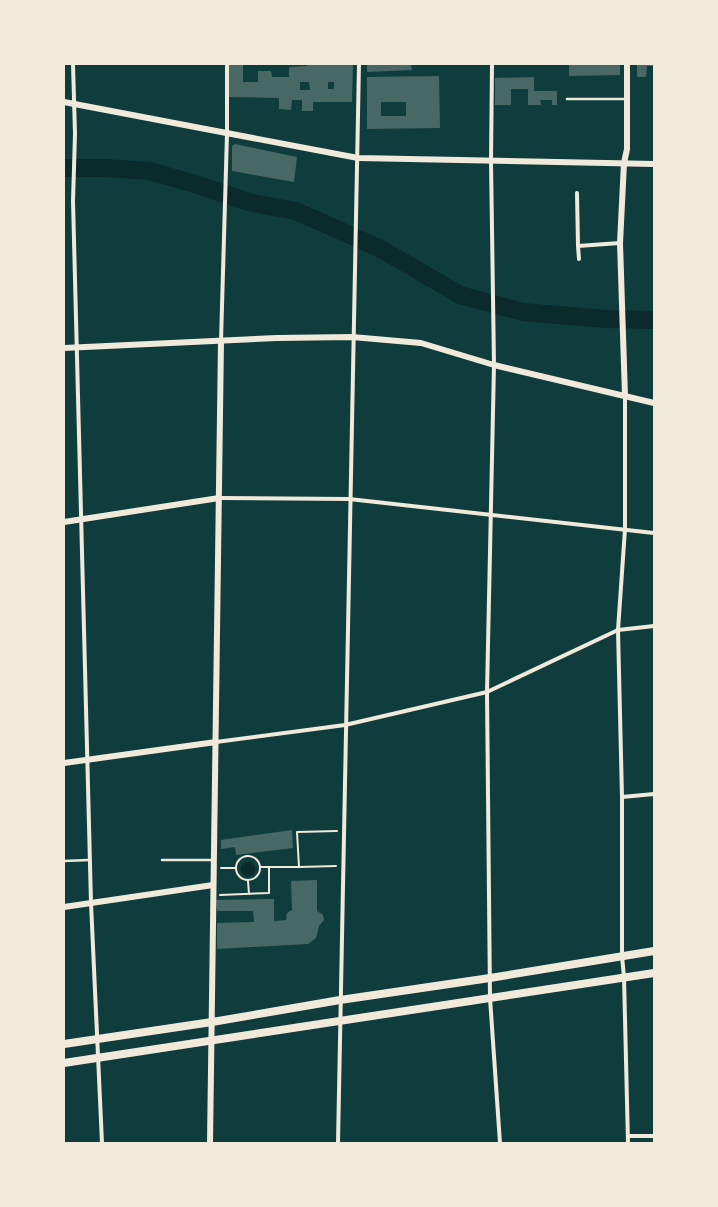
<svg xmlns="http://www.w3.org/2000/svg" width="718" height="1207" viewBox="0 0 718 1207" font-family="Montserrat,sans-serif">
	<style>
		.water { fill: #0a2a2b }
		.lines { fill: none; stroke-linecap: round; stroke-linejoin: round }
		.river { stroke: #0a2a2b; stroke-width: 18 }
		.building { fill: #486865; fill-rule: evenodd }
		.path { stroke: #f1e9da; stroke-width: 2 }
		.service { stroke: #f1e9da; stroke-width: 2.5 }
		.minor { stroke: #f1e9da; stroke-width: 4 }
		.tertiary { stroke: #f1e9da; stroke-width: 6 }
		.primary { stroke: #f1e9da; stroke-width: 8 }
	</style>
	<rect width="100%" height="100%" fill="#0f3d3e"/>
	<!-- water -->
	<circle class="water" cx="248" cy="869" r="7"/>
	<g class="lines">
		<!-- river -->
		<polyline class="river" points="64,168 105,168 149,171 195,184 252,203 296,211 381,249 460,295 523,312 606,319 654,320"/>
	</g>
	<!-- building -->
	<g class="building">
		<path d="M229,64H243V82H258V71H271L272,77H289V67L307,66V64H319V65L353,64L352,102H313V111H302V100H292L291,110L279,109V98L229,97ZM300,82H309L310,90H300ZM328,82H334V89H328Z"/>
		<polygon points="367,64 411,64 412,70 367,72"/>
		<polygon points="569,64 620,64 620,75 569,76"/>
		<polygon points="637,64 654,64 654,66 647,66 646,77 637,77"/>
		<path d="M439,76L440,128L367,129V77ZM381,102H406V116H381Z"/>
		<polygon points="534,77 534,91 557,91 557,105 552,105 552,100 540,100 541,105 528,105 528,89 511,89 511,105 495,105 495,78"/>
		<polygon points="235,144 297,157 294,182 232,171 232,146"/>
		<polygon points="292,830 293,848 236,855 235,847 221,849 221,840"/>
		<polygon points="317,880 317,911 323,915 324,920 319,926 316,938 308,944 217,949 217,923 254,922 253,911 217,911 216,900 274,899 274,921 286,920 287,913 292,910 291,881"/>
	</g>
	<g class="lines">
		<!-- path -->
		<g class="path">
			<circle cx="248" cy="868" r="12"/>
			<polyline points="260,867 269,867"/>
			<polyline points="299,867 336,866"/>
			<polyline points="221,868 236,868"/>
			<polyline points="248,881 249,894"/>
			<polyline points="220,895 269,893 269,867 299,867 297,832 337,831"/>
		</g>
		<!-- service -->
		<g class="service">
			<polyline points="567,99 627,99"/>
			<polyline points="162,860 214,860"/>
			<polyline points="64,861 89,860"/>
		</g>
		<!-- minor -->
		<g class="minor">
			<polyline points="73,64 75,134 73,201 91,903 102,1143"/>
			<polyline points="492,64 491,161 494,365 487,692 490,998 500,1143"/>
			<polyline points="577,193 578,246"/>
			<polyline points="579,259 578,246 620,243"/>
			<polyline points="221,341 227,134 227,64"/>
			<polyline points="625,396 625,529 618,630 622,797 622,956 624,977 628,1143"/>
			<polyline points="219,498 349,499 654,533"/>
			<polyline points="216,742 345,725 487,692 618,630 654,626"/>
			<polyline points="622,797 654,794"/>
			<polyline points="628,1136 654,1136"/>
			<polyline points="338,1143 359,64"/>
		</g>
		<!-- tertiary -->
		<g class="tertiary">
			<polyline points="64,102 358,158 654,164"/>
			<polyline points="64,348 277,338 352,337 421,343 494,365 654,403"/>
			<polyline points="625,396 620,243 624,163 627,149 627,64"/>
			<polyline points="64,522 219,498"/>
			<polyline points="64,763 216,742"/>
			<polyline points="64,907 213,885"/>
			<polyline points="210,1143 221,341"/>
		</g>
		<!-- primary -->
		<g class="primary">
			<polyline points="64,1044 212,1022 340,1000 490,978 654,951"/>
			<polyline points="64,1063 654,973"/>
		</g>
	</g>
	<!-- border -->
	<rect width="718" height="1207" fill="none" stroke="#f1e9da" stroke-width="130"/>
</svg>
